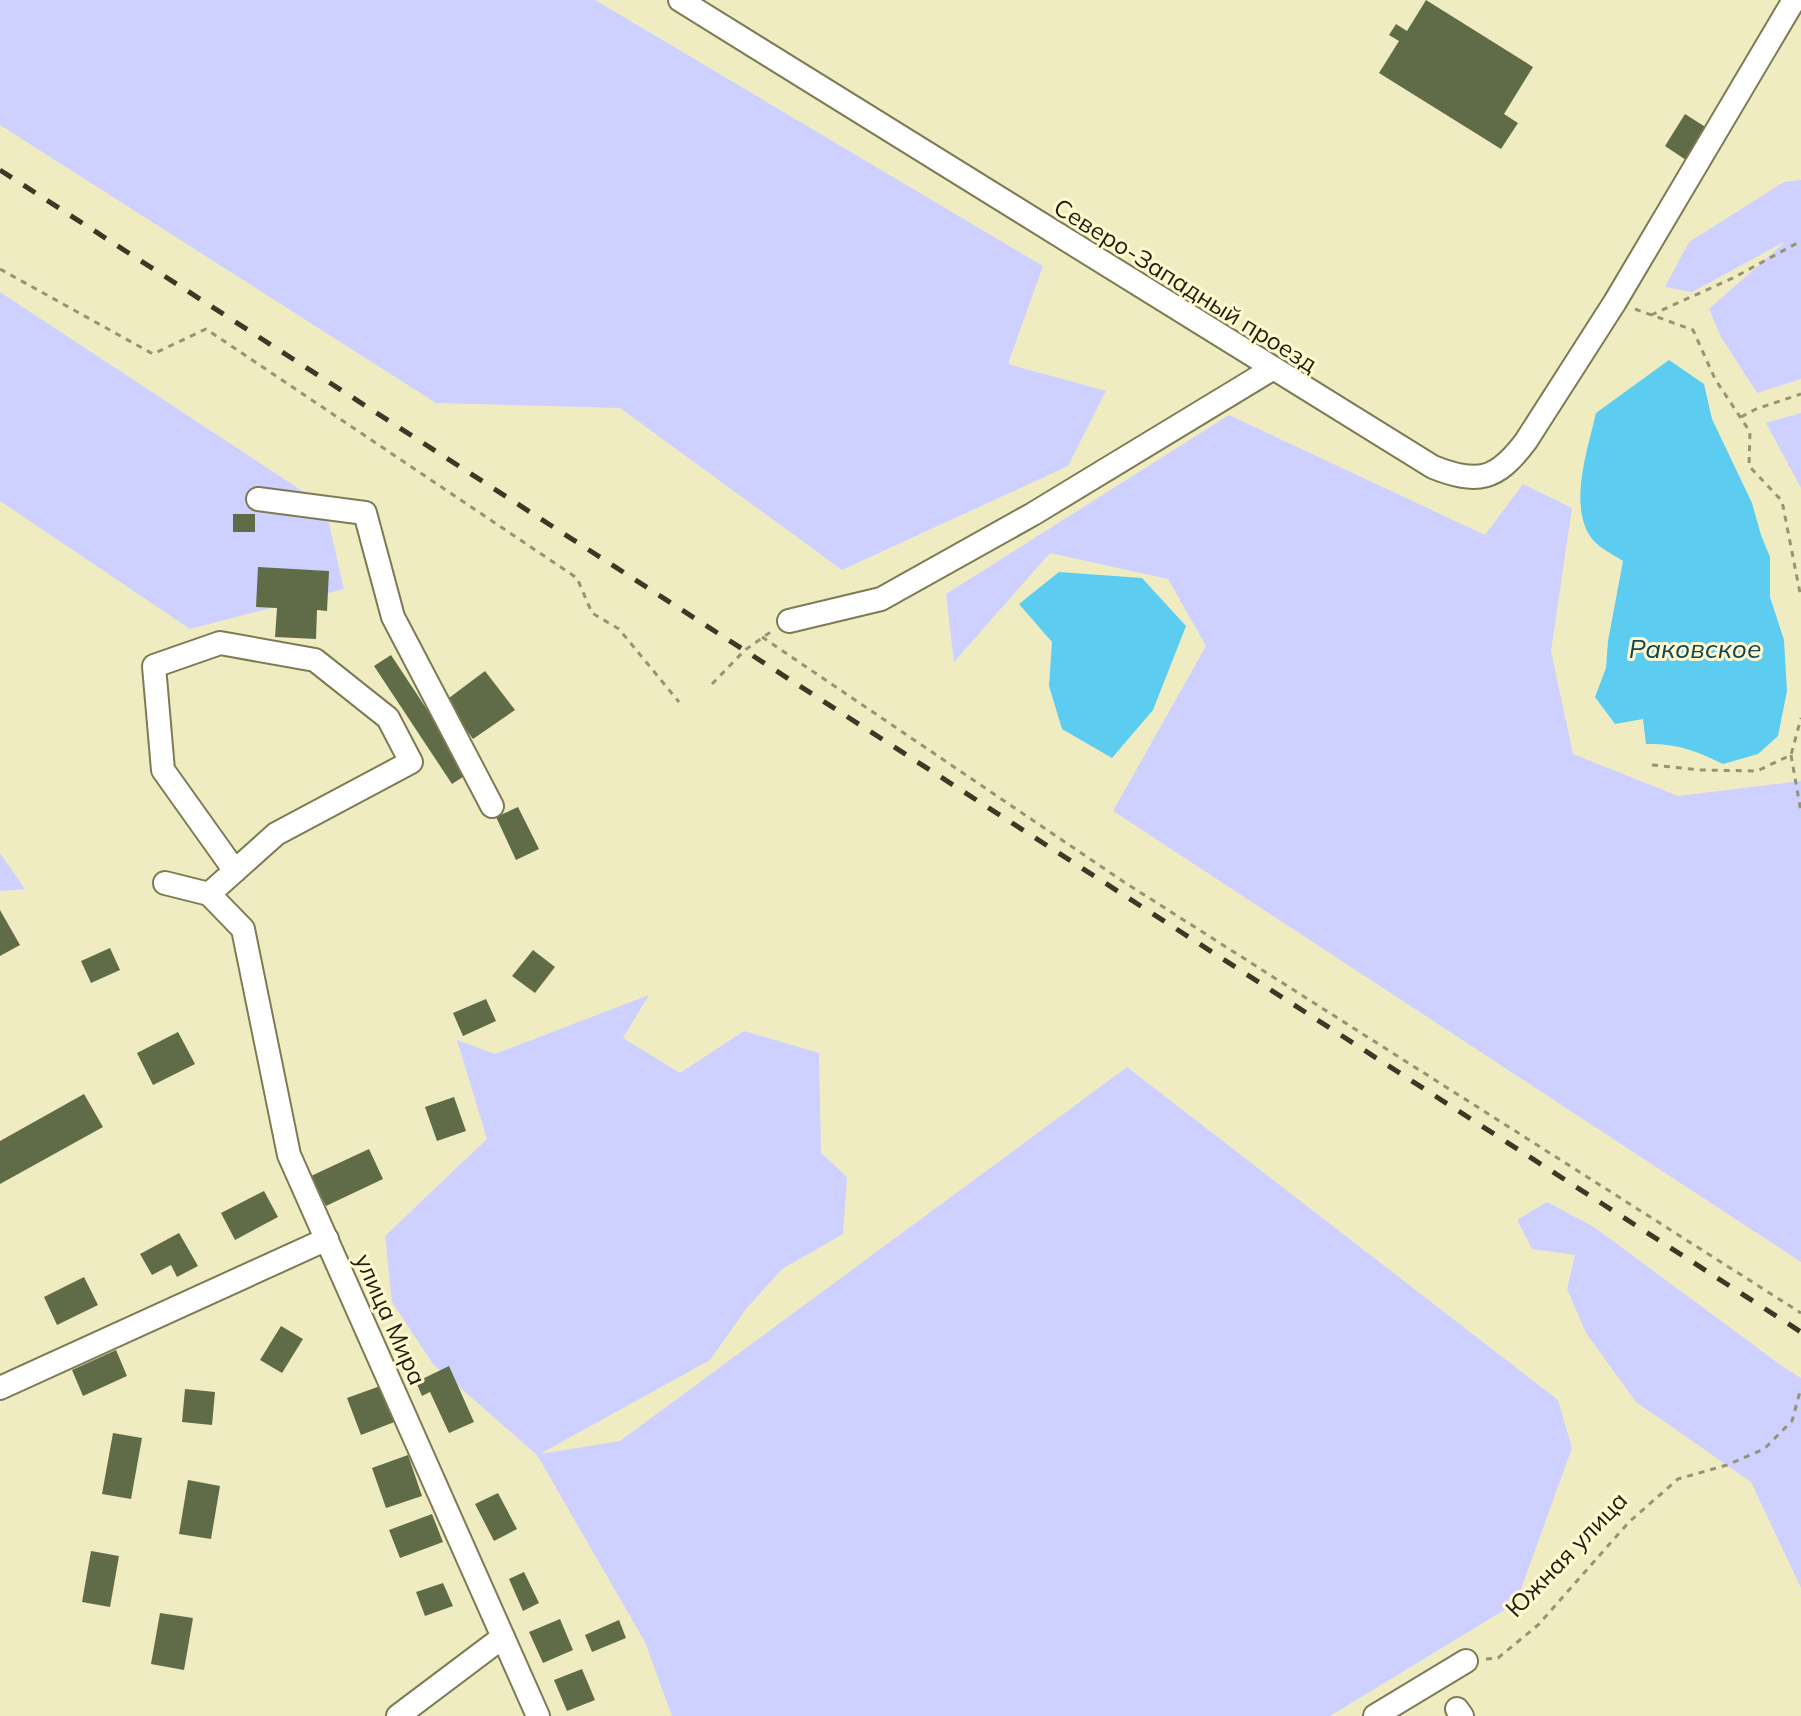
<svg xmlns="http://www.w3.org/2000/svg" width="1801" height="1716" viewBox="0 0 1801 1716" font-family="Mulish,sans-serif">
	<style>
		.green { fill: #ced1ff }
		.water { fill: #5cccf0 }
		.building { fill: #606c48 }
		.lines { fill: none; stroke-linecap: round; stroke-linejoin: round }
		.minor-casing { stroke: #7e7a53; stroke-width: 26 }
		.path { stroke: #969374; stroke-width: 3; stroke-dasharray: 6 6; stroke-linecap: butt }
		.minor { stroke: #fff; stroke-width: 22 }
		.rail { stroke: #3b3925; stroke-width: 5; stroke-dasharray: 14 14; stroke-linecap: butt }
		.labels { text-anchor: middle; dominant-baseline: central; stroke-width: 6; stroke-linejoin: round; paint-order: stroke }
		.street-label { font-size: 24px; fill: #1f1d0d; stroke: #fef9ce }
		.water-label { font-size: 26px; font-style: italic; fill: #134554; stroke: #fef9ce }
	</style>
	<rect width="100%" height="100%" fill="#f0ecc1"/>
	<!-- green -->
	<g class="green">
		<polygon points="0,0 595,0 1043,266 1008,364 1106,391 1068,466 842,570 620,408 436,403 0,125"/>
		<polygon points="1801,180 1801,379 1757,393 1721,337 1709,309 1786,241 1692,292 1665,287 1689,242 1784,182"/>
		<polygon points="0,292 325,506 344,589 190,629 0,501"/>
		<polygon points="1801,413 1801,488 1766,423"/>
		<polygon points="1229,415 1485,535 1523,484 1572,508 1551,651 1573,754 1678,796 1801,781 1801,1262 1113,811 1206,646 1168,579 1050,553 954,662 946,594"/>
		<polygon points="0,853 25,889 0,891"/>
		<polygon points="649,995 623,1038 680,1073 744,1031 819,1053 821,1153 847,1177 843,1234 782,1269 746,1309 710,1360 540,1454 620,1441 1127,1067 1558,1400 1572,1448 1516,1603 1330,1716 672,1716 645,1642 537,1455 433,1364 392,1302 385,1236 487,1139 457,1040 495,1054"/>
		<polygon points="1547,1202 1594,1227 1782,1366 1801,1378 1801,1588 1751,1482 1636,1402 1586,1333 1567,1289 1575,1255 1532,1249 1517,1220"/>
	</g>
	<!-- water -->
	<g class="water">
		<path d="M1669,360L1704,384L1712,419L1752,503L1761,535L1770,557V597L1784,640L1787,691L1778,736L1758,754L1723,764C1697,751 1676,743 1646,744L1643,719L1615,724L1595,697L1606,668L1608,641L1623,561C1614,555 1601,549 1593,540C1567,508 1588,449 1596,413Z"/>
		<polygon points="1059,572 1142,578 1186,626 1153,710 1112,758 1062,729 1049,686 1052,642 1019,604"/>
	</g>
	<!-- building -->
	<g class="building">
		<polygon points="1426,0 1533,67 1504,114 1518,123 1501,149 1379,73 1399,41 1389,35 1396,24 1407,31"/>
		<polygon points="1685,114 1707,128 1686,160 1665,146"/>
		<rect x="233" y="514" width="22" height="18"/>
		<polygon points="258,567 329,571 327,611 317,610 316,639 275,637 277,608 256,607"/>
		<polygon points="391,655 469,773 452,784 374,666"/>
		<polygon points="485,671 515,710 473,739 445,701"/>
		<polygon points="518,807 539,849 516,860 496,817"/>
		<polygon points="0,910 20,945 0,956"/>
		<polygon points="110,948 120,970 91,983 81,961"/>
		<polygon points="533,950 555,967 535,993 512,976"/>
		<polygon points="486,999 496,1021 463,1036 453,1013"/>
		<polygon points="178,1032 195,1064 153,1085 137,1053"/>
		<polygon points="84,1094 103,1127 0,1184 0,1141"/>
		<polygon points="454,1097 466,1131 437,1141 425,1107"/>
		<polygon points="369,1149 383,1179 326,1206 311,1176"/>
		<polygon points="264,1191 278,1217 235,1240 221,1213"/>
		<polygon points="179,1233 198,1266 177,1277 171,1265 152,1275 140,1254"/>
		<polygon points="84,1277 98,1305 57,1325 44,1297"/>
		<polygon points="281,1326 303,1339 282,1373 260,1360"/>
		<polygon points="116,1350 127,1376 83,1396 72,1370"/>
		<polygon points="449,1366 474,1422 449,1433 430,1392 422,1396 416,1382"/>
		<polygon points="383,1385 397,1421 361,1435 347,1398"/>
		<polygon points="185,1389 215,1392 212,1425 182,1422"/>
		<polygon points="113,1433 142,1438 131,1499 102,1494"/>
		<polygon points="408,1455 422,1496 386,1508 372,1468"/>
		<polygon points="188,1480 220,1486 211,1539 179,1534"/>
		<polygon points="498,1493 517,1529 494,1541 475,1504"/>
		<polygon points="432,1514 443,1542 400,1558 389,1530"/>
		<polygon points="91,1551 119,1556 110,1607 82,1602"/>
		<polygon points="524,1572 539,1603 523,1611 509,1579"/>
		<polygon points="443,1583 453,1606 425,1616 416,1592"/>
		<polygon points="160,1613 193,1618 184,1670 151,1664"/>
		<polygon points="560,1619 573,1650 543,1663 529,1632"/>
		<polygon points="619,1620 626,1638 592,1652 585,1635"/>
		<polygon points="582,1669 595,1700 567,1711 554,1680"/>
	</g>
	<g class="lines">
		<defs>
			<g id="minor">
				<path d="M680,0L1433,467C1478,485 1497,480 1526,441L1615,302L1794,0"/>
				<polyline points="258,499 365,513 393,617 492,806"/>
				<polyline points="789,621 881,599 1033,514 1272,369"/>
				<polyline points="165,883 209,894 243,929 289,1155 538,1716"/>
				<polyline points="209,894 276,834 411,762 388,718 315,660 220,643 154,666 163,770 235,871"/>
				<polyline points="0,1388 327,1239"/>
				<polyline points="1457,1709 1462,1716"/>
				<polyline points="398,1716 503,1637"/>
				<polyline points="1375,1716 1466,1661"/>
			</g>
		</defs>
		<!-- minor casing -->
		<use href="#minor" class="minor-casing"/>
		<!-- path -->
		<g class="path">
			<polyline points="0,269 153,354 206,329 577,578 592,613 619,629 679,702"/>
			<polyline points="1635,309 1693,330 1715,379 1750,432 1749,466 1782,501 1801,598"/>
			<polyline points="1651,315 1733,278 1801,241"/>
			<polyline points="1741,417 1756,409 1801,394"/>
			<polyline points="762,637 1124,882 1801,1313"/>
			<polyline points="712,684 745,650 772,631"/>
			<polyline points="1791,755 1801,812"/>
			<polyline points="1652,765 1701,770 1757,771 1791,755 1801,718"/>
			<polyline points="1486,1659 1498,1658 1538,1625 1629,1522 1678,1479 1727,1465 1764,1449 1792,1421 1801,1388"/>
		</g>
		<!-- minor -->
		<use href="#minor" class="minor"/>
		<!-- rail -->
		<polyline class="rail" points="0,170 1801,1332"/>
	</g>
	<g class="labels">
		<!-- street labels -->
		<g class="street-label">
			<text transform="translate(1186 285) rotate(32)">Северо-Западный проезд</text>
			<text transform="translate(391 1319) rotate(66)">улица Мира</text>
			<text transform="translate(1566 1554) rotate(-46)">Южная улица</text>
		</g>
		<!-- water labels -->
		<g class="water-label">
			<text x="1695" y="648">Раковское</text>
		</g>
	</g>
</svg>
